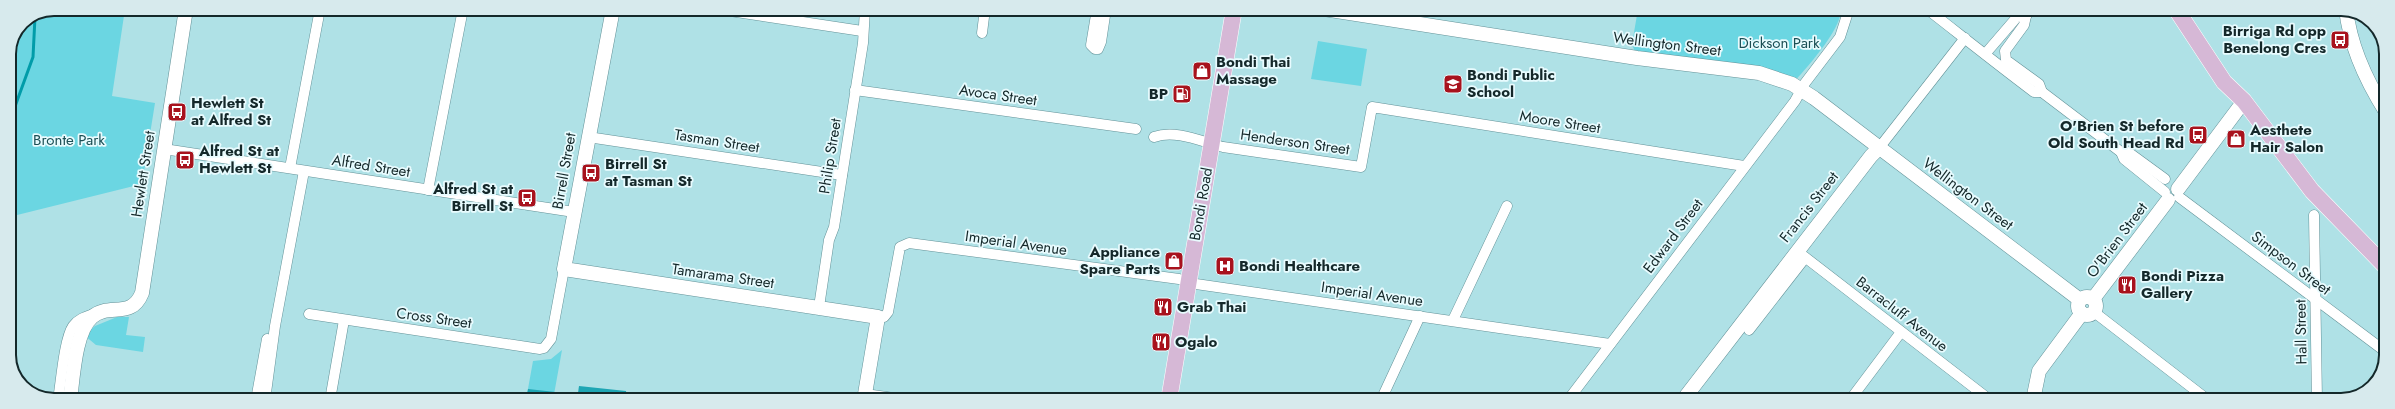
<svg xmlns="http://www.w3.org/2000/svg" width="2395" height="409" viewBox="0 0 2395 409" font-family="Jost,sans-serif">
	<style>
		.green { fill: #6bd6e2 }
		.forest { fill: #1fa6b4 }
		.lines { fill: none; stroke-linecap: round; stroke-linejoin: round }
		.stream { stroke: #019ca9; stroke-width: 3 }
		.street-casing { stroke: #639298; stroke-width: 11 }
		.secondary-casing { stroke: #639298; stroke-width: 15 }
		.primary-casing { stroke: #fff; stroke-width: 17 }
		.street { stroke: #fff; stroke-width: 10 }
		.secondary { stroke: #fff; stroke-width: 14 }
		.primary { stroke: #d6b8d6; stroke-width: 16 }
		.labels { text-anchor: middle; dominant-baseline: central; stroke-width: 3.5; stroke-linejoin: round; paint-order: stroke }
		.poi-label { font-size: 15px; font-weight: bold; fill: #14282a; stroke: #e8fbfe; text-anchor: start }
		.park-label { font-size: 15px; fill: #1b4f55; stroke: #e8fbfe }
		.street-label { font-size: 15px; fill: #14282a; stroke: #e8fbfe }
		.rim { fill: none; stroke: #14282a; stroke-width: 2 }
	</style>
	<rect width="100%" height="100%" fill="#afe1e6"/>
	<!-- green -->
	<g class="green">
		<polygon points="54,9 125,9 112,96 155,103 142,184 9,217 9,54 22,22"/>
		<path d="M1638,9H1841C1842,29 1805,70 1792,84L1637,58L1632,44Z"/>
		<polygon points="1318,41 1367,49 1361,86 1311,79"/>
		<polygon points="117,317 129,317 126,335 145,337 143,352 96,345 84,335 95,326"/>
		<polygon points="562,350 553,400 526,400 533,361 551,359"/>
	</g>
	<!-- forest -->
	<g class="forest">
		<polygon points="579,386 626,391 627,400 577,400"/>
		<polygon points="528,389 555,392 553,400 526,400"/>
	</g>
	<g class="lines">
		<!-- stream -->
		<polyline class="stream" points="9,123 33,57 35,17"/>
		<defs>
			<g id="street">
				<polyline points="717,9 862,31"/>
				<polyline points="1097,9 1091,45 1095,49 1098,49 1101,42 1106,9"/>
				<path d="M1927,9C1963,37 1998,65 2034,92H2042"/>
				<polyline points="2031,9 2026,16 2024,25 2005,51 2006,60 2039,84 2042,92 2121,152 2124,159 2165,192"/>
				<polyline points="982,33 985,9"/>
				<polyline points="1986,53 2017,17 2026,16"/>
				<polyline points="855,90 1136,129"/>
				<polyline points="588,137 842,175"/>
				<path d="M1154,137C1176,129 1202,142 1223,147L1361,167L1372,107L1744,166"/>
				<polyline points="1879,148 1965,38"/>
				<polyline points="164,149 574,212"/>
				<polyline points="2121,152 2128,152 2165,179"/>
				<polyline points="290,168 320,9"/>
				<polyline points="428,190 463,9"/>
				<polyline points="2179,197 2386,352"/>
				<polyline points="2314,215 2317,400"/>
				<polyline points="1797,251 1990,400"/>
				<polyline points="819,307 829,240 834,227 863,43 865,9"/>
				<polyline points="2094,312 2208,400"/>
				<polyline points="309,314 540,349 544,348 551,339 564,269"/>
				<polyline points="878,317 884,317 888,312 900,247 909,243 1179,279 1196,284 1610,344"/>
				<polyline points="1453,320 1507,206"/>
				<polyline points="1749,330 1805,258"/>
				<polyline points="865,394 908,400"/>
				<path d="M58,400C61,383 64,339 73,326C78,319 85,317 94,314"/>
				<polyline points="256,400 267,339"/>
				<polyline points="265,400 275,326 304,171"/>
				<polyline points="330,400 344,320"/>
				<polyline points="1381,400 1420,316"/>
				<polyline points="1568,400 1795,101 1805,83 1840,37 1849,9"/>
				<polyline points="1850,400 1901,332"/>
			</g>
			<g id="secondary">
				<polyline points="613,9 564,269 878,317 864,400"/>
				<polyline points="1324,9 1637,58 1759,73 1792,84 1814,98 2080,300"/>
				<path d="M2346,9C2350,46 2367,82 2386,112"/>
				<polyline points="2178,189 2244,101"/>
				<circle cx="2087" cy="306" r="9"/>
				<polyline points="2093,299 2168,200"/>
				<path d="M70,400C73,378 75,331 92,317C109,302 131,320 142,293L186,9"/>
				<polyline points="1683,400 1871,156 1879,148"/>
				<polyline points="2033,400 2039,371 2082,313"/>
			</g>
			<g id="primary">
				<polyline points="2176,9 2224,82 2244,101 2312,191 2386,267"/>
				<polyline points="1169,400 1234,9"/>
			</g>
		</defs>
		<!-- street casing -->
		<use href="#street" class="street-casing"/>
		<!-- secondary casing -->
		<use href="#secondary" class="secondary-casing"/>
		<!-- primary casing -->
		<use href="#primary" class="primary-casing"/>
		<!-- street -->
		<use href="#street" class="street"/>
		<!-- secondary -->
		<use href="#secondary" class="secondary"/>
		<!-- primary -->
		<use href="#primary" class="primary"/>
	</g>
	<!-- icons -->
	<defs>
		<symbol id="bus-square" viewBox="-11 -11 22 22"><rect x="-9" y="-9" width="18" height="18" rx="4" fill="#a8121d" stroke="#e8fbfe"/><path d="M-5-6H5V4H4V6H2V4H-2V6H-4V4H-5ZM-3.5-4V0h7V-4ZM-3.5 1.2v1.5H-2V1.2ZM2 1.2v1.5H3.5V1.2Z" fill="#fff"/></symbol>
		<symbol id="shop-square" viewBox="-11 -11 22 22"><rect x="-9" y="-9" width="18" height="18" rx="4" fill="#a8121d" stroke="#e8fbfe"/><path d="M-5-2.5h2.3a2.7 3.5 0 0 1 5.4 0H5L5.5 6h-11ZM-1.5-2.5h3a1.5 2.3 0 0 0-3 0Z" fill="#fff"/></symbol>
		<symbol id="school-square" viewBox="-11 -11 22 22"><rect x="-9" y="-9" width="18" height="18" rx="4" fill="#a8121d" stroke="#e8fbfe"/><path d="M0-5L7-2L0 1L-7-2ZM-4 1L0 2.5L4 1V4Q0 6-4 4Z" fill="#fff"/></symbol>
		<symbol id="fuel-square" viewBox="-11 -11 22 22"><rect x="-9" y="-9" width="18" height="18" rx="4" fill="#a8121d" stroke="#e8fbfe"/><path d="M-5.5-6h7V0h2V4h1.3V-2.5L3-4.5l.8-.8L6-3V5H2.5V1h-1V6h-7ZM-4.2-4.7v3.2H.2V-4.7Z" fill="#fff"/></symbol>
		<symbol id="hospital-square" viewBox="-11 -11 22 22"><rect x="-9" y="-9" width="18" height="18" rx="4" fill="#a8121d" stroke="#e8fbfe"/><path d="M-5-5h3v3.5h4V-5h3V5h-3V1.5h-4V5h-3Z" fill="#fff"/></symbol>
		<symbol id="restaurant-square" viewBox="-11 -11 22 22"><rect x="-9" y="-9" width="18" height="18" rx="4" fill="#a8121d" stroke="#e8fbfe"/><path d="M-5-6h1v4h1v-4h1v4h1v-4h1v5L-1.5 .5V6h-2V.5L-5-1ZM5-6V6H3V1.5H1.5Q1.5-4 5-6Z" fill="#fff"/></symbol>
	</defs>
	<g fill-rule="evenodd">
		<use href="#bus-square" x="2329" y="29" width="22" height="22"/>
		<use href="#shop-square" x="1191" y="60" width="22" height="22"/>
		<use href="#school-square" x="1442" y="73" width="22" height="22"/>
		<use href="#fuel-square" x="1171" y="83" width="22" height="22"/>
		<use href="#bus-square" x="166" y="101" width="22" height="22"/>
		<use href="#bus-square" x="2187" y="124" width="22" height="22"/>
		<use href="#shop-square" x="2225" y="128" width="22" height="22"/>
		<use href="#bus-square" x="174" y="149" width="22" height="22"/>
		<use href="#bus-square" x="580" y="162" width="22" height="22"/>
		<use href="#bus-square" x="516" y="187" width="22" height="22"/>
		<use href="#shop-square" x="1163" y="250" width="22" height="22"/>
		<use href="#hospital-square" x="1214" y="255" width="22" height="22"/>
		<use href="#restaurant-square" x="2116" y="274" width="22" height="22"/>
		<use href="#restaurant-square" x="1152" y="296" width="22" height="22"/>
		<use href="#restaurant-square" x="1150" y="331" width="22" height="22"/>
	</g>
	<g class="labels">
		<!-- poi labels -->
		<g class="poi-label">
			<text x="2326" y="31" text-anchor="end">Birriga Rd opp<tspan x="2326" dy="17">Benelong Cres</tspan></text>
			<text x="1216" y="62">Bondi Thai<tspan x="1216" dy="17">Massage</tspan></text>
			<text x="1467" y="75">Bondi Public<tspan x="1467" dy="17">School</tspan></text>
			<text x="1168" y="94" text-anchor="end">BP</text>
			<text x="191" y="103">Hewlett St<tspan x="191" dy="17">at Alfred St</tspan></text>
			<text x="2184" y="126" text-anchor="end">O'Brien St before<tspan x="2184" dy="17">Old South Head Rd</tspan></text>
			<text x="2250" y="130">Aesthete<tspan x="2250" dy="17">Hair Salon</tspan></text>
			<text x="199" y="151">Alfred St at<tspan x="199" dy="17">Hewlett St</tspan></text>
			<text x="605" y="164">Birrell St<tspan x="605" dy="17">at Tasman St</tspan></text>
			<text x="513" y="189" text-anchor="end">Alfred St at<tspan x="513" dy="17">Birrell St</tspan></text>
			<text x="1160" y="252" text-anchor="end">Appliance<tspan x="1160" dy="17">Spare Parts</tspan></text>
			<text x="1239" y="266">Bondi Healthcare</text>
			<text x="2141" y="276">Bondi Pizza<tspan x="2141" dy="17">Gallery</tspan></text>
			<text x="1177" y="307">Grab Thai</text>
			<text x="1175" y="342">Ogalo</text>
		</g>
		<!-- park labels -->
		<g class="park-label">
			<text x="1779" y="43">Dickson Park</text>
			<text x="69" y="140">Bronte Park</text>
		</g>
		<!-- street labels -->
		<g class="street-label">
			<text transform="translate(1667 44) rotate(7)">Wellington Street</text>
			<text transform="translate(998 95) rotate(8)">Avoca Street</text>
			<text transform="translate(1560 122) rotate(9)">Moore Street</text>
			<text transform="translate(717 141) rotate(9)">Tasman Street</text>
			<text transform="translate(1295 142) rotate(8)">Henderson Street</text>
			<text transform="translate(830 156) rotate(-81)">Philip Street</text>
			<text transform="translate(371 166) rotate(9)">Alfred Street</text>
			<text transform="translate(564 171) rotate(-80)">Birrell Street</text>
			<text transform="translate(143 174) rotate(-81)">Hewlett Street</text>
			<text transform="translate(1968 194) rotate(37)">Wellington Street</text>
			<text transform="translate(1201 204) rotate(-80)">Bondi Road</text>
			<text transform="translate(1809 207) rotate(-52)">Francis Street</text>
			<text transform="translate(1673 236) rotate(-53)">Edward Street</text>
			<text transform="translate(2117 240) rotate(-53)">O'Brien Street</text>
			<text transform="translate(1016 243) rotate(8)">Imperial Avenue</text>
			<text transform="translate(2291 263) rotate(37)">Simpson Street</text>
			<text transform="translate(723 276) rotate(8)">Tamarama Street</text>
			<text transform="translate(1372 294) rotate(8)">Imperial Avenue</text>
			<text transform="translate(1902 314) rotate(38)">Barracluff Avenue</text>
			<text transform="translate(434 318) rotate(8)">Cross Street</text>
			<text transform="translate(2301 332) rotate(-91)">Hall Street</text>
		</g>
	</g>
	<!-- crop -->
	<path d="M0 0H2395V409H0ZM54 16H2341A38 38 0 0 1 2379 54V355A38 38 0 0 1 2341 393H54A38 38 0 0 1 16 355V54A38 38 0 0 1 54 16Z" fill="#d7eaed" fill-rule="evenodd"/>
	<path class="rim" d="M54 16H2341A38 38 0 0 1 2379 54V355A38 38 0 0 1 2341 393H54A38 38 0 0 1 16 355V54A38 38 0 0 1 54 16Z"/>
</svg>
